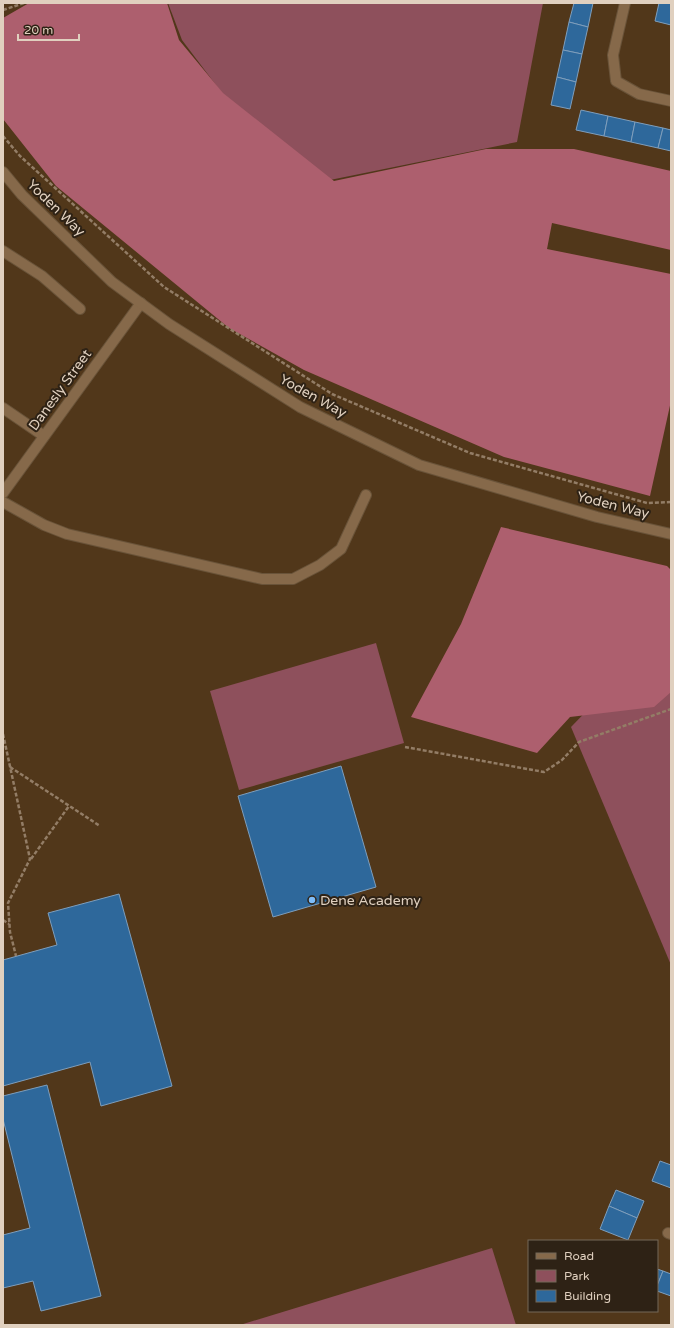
<svg xmlns="http://www.w3.org/2000/svg" width="674" height="1328" viewBox="0 0 674 1328" font-family="'Varela Round',sans-serif">
	<style>
		.green { fill: #8e505c }
		.forest { fill: #ad5f6e }
		.building { fill: #2e689b; stroke: #7e9ebc }
		.lines { fill: none; stroke-linecap: round; stroke-linejoin: round }
		.minor-casing { stroke: #695339; stroke-width: 12 }
		.secondary-casing { stroke: #695339; stroke-width: 12 }
		.path { stroke: #937d66; stroke-width: 2.5; stroke-dasharray: 4 2; stroke-linecap: butt }
		.minor { stroke: #86694a; stroke-width: 10 }
		.secondary { stroke: #86694a; stroke-width: 10 }
		.poi-dot { fill: #7ebdf9; stroke: #2e2215; stroke-width: 1.5 }
		.labels { text-anchor: middle; dominant-baseline: central; stroke-width: 4; stroke-linejoin: round; paint-order: stroke }
		.street-label { font-size: 14px; fill: #e0d0bf; stroke: #2e2215 }
		.poi-label { font-size: 14px; fill: #e0d0bf; stroke: #2e2215; text-anchor: start }
	</style>
	<rect width="100%" height="100%" fill="#51371a"/>
	<!-- green -->
	<g class="green">
		<polygon points="168,3 543,3 517,142 330,180 222,93 182,40"/>
		<polygon points="671,624 671,965 571,727"/>
		<polygon points="376,643 404,743 239,790 210,691"/>
		<polygon points="492,1248 516,1325 240,1325"/>
	</g>
	<!-- forest -->
	<g class="forest">
		<polygon points="29,3 167,3 179,40 223,93 334,181 486,149 574,149 671,171 671,250 552,223 547,249 671,274 671,401 650,496 504,457 304,370 229,328 56,186 3,119 3,18"/>
		<polygon points="501,527 667,566 671,570 671,692 654,707 570,717 537,753 411,717 461,624"/>
	</g>
	<!-- building -->
	<g class="building">
		<polygon points="574,3 593,3 588,27 569,22"/>
		<polygon points="659,3 671,3 671,25 655,21"/>
		<polygon points="569,22 588,27 582,54 563,50"/>
		<polygon points="563,50 582,54 576,82 557,77"/>
		<polygon points="557,77 576,82 570,109 551,105"/>
		<polygon points="581,110 608,116 604,136 576,130"/>
		<polygon points="608,116 635,122 631,142 604,136"/>
		<polygon points="635,122 663,128 658,148 631,142"/>
		<polygon points="663,128 671,130 671,151 658,148"/>
		<polygon points="341,766 376,887 273,917 238,796"/>
		<polygon points="119,894 172,1086 101,1106 90,1062 3,1086 3,960 57,945 48,913"/>
		<polygon points="47,1085 101,1296 41,1311 33,1281 3,1288 3,1235 30,1228 3,1119 3,1096"/>
		<polygon points="660,1161 671,1165 671,1188 652,1181"/>
		<polygon points="616,1190 644,1201 637,1218 609,1206"/>
		<polygon points="609,1206 637,1218 628,1240 600,1229"/>
		<polygon points="657,1269 663,1271 657,1286"/>
		<polygon points="663,1271 671,1274 671,1296 657,1291 657,1286"/>
	</g>
	<g class="lines">
		<defs>
			<g id="minor">
				<polyline points="625,3 613,55 616,81 639,94 671,101"/>
				<polyline points="3,251 42,276 80,309"/>
				<polyline points="3,408 44,436"/>
				<polyline points="3,493 141,303"/>
				<polyline points="3,502 44,525 67,534 262,579 293,579 320,565 341,549 366,495"/>
				<polyline points="668,1233 671,1234"/>
			</g>
			<polyline id="secondary" points="3,172 22,195 112,282 169,324 300,407 419,465 597,517 671,534"/>
		</defs>
		<!-- minor casing -->
		<use href="#minor" class="minor-casing"/>
		<!-- secondary casing -->
		<use href="#secondary" class="secondary-casing"/>
		<!-- path -->
		<g class="path">
			<polyline points="3,10 24,3"/>
			<polyline points="3,136 20,156 164,287 332,394 470,453 647,503 671,502"/>
			<polyline points="3,734 30,859 8,903 10,932 16,956"/>
			<polyline points="405,747 544,772 562,760 579,742 671,709"/>
			<polyline points="10,767 100,826"/>
			<polyline points="31,859 69,806"/>
			<polyline points="3,920 9,924"/>
		</g>
		<!-- minor -->
		<use href="#minor" class="minor"/>
		<!-- secondary -->
		<use href="#secondary" class="secondary"/>
	</g>
	<!-- markers -->
	<circle class="poi-dot" cx="312" cy="900" r="4"/>
	<g class="labels">
		<!-- street labels -->
		<g class="street-label">
			<text transform="translate(56 208) rotate(44)">Yoden Way</text>
			<text transform="translate(60 390) rotate(-54)">Danesly Street</text>
			<text transform="translate(313 396) rotate(29)">Yoden Way</text>
			<text transform="translate(613 505) rotate(14)">Yoden Way</text>
		</g>
		<!-- poi labels -->
		<g class="poi-label">
			<text x="320" y="900">Dene Academy</text>
		</g>
	</g>
	<!-- border -->
	<rect width="674" height="1328" fill="none" stroke="#e0d0bf" stroke-width="8"/>
	<!-- legend -->
	<rect x="528" y="1240" width="130" height="72" fill="#2e2215" stroke="#756859"/>
	<rect x="536" y="1253" width="20" height="6" fill="#86694a" stroke="#756859"/>
	<text x="564" y="1260" font-size="12" fill="#e0d0bf">Road</text>
	<rect x="536" y="1270" width="20" height="12" fill="#8e505c" stroke="#756859"/>
	<text x="564" y="1280" font-size="12" fill="#e0d0bf">Park</text>
	<rect x="536" y="1290" width="20" height="12" fill="#2e689b" stroke="#756859"/>
	<text x="564" y="1300" font-size="12" fill="#e0d0bf">Building</text>
	<!-- scale -->
	<path d="M18 34v6h61v-6" fill="none" stroke="#e0d0bf" stroke-width="2"/>
	<text x="24" y="34" font-size="12" fill="#e0d0bf" stroke="#2e2215" stroke-width="3" paint-order="stroke">20 m</text>
</svg>
